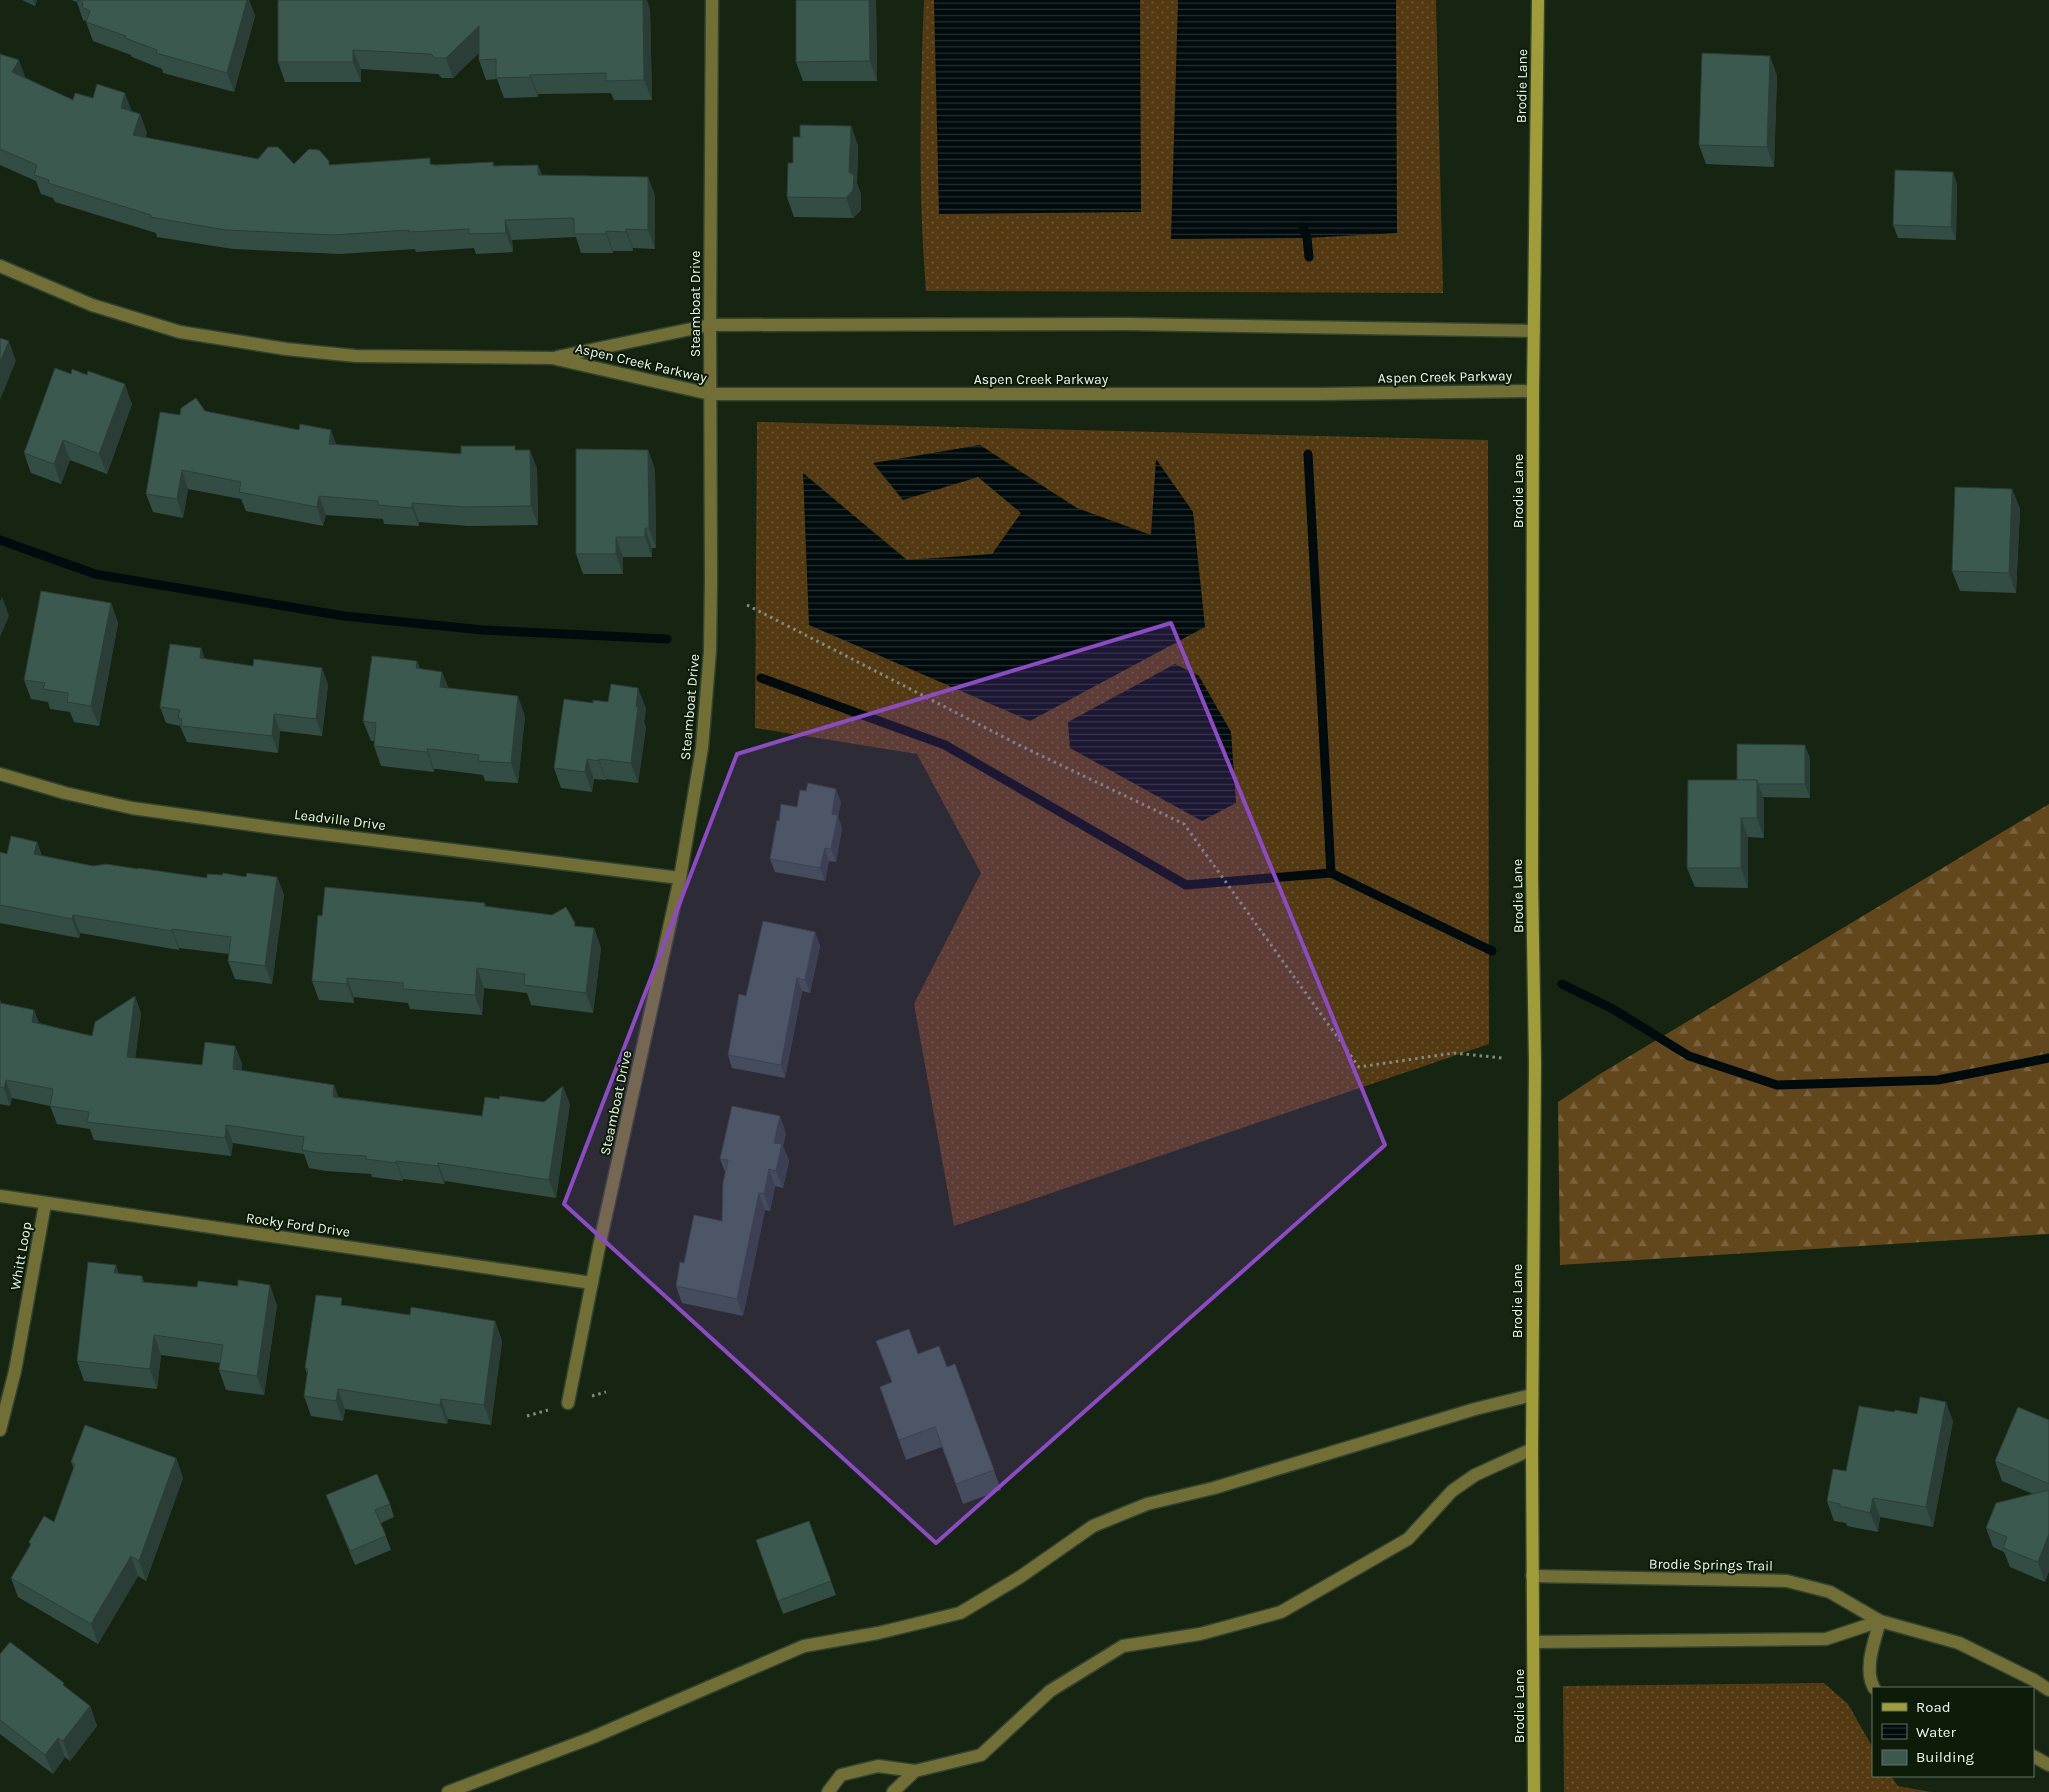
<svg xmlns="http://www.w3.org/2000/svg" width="2049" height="1792" viewBox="0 0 2049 1792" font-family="Karla,sans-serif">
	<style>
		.grass { fill: url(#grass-dots) }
		.forest { fill: url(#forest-firs) }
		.water { fill: url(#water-rules) }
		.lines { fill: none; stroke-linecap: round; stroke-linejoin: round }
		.stream { stroke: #000b0d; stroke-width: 9 }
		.service-casing { stroke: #344230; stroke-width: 15 }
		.minor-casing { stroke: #344230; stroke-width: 15 }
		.secondary-casing { stroke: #344230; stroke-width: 15 }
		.path { stroke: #808c7d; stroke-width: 3; stroke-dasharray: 2.5 4; stroke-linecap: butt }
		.service { stroke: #716f35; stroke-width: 12 }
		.minor { stroke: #716f35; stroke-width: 12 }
		.secondary { stroke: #a09d39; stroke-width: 12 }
		.wall { fill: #344d44 }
		.shaded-wall { fill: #2a3e37 }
		.building { fill: #3c594f; stroke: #2a3e37 }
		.marked { fill: #8c4ac6; fill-opacity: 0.2; stroke: #8c4ac6; stroke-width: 4; stroke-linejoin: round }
		.labels { text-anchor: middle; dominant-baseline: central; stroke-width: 4; stroke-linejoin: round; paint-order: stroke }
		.street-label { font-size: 14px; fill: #edf7eb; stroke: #0d1b09 }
	</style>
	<defs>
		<pattern id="grass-dots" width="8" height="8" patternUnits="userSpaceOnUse" patternTransform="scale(1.25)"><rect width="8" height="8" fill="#533a12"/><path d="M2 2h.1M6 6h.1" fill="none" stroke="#6c5735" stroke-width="1.8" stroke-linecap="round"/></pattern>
		<pattern id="forest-firs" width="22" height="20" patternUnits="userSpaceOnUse" patternTransform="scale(1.25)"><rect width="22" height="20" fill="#63471c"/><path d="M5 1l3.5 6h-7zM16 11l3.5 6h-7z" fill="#7a623d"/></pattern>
		<pattern id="water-rules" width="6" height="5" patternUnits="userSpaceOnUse" patternTransform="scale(1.25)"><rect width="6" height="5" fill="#000b0d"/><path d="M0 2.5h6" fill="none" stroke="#262f30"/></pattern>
	</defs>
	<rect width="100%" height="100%" fill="#162412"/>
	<!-- grass -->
	<g class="grass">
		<path d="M924,0H1436L1443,293L926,291C918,194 920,97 924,0Z"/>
		<polygon points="757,422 1488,440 1489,1044 954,1226 914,1004 981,873 917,754 755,728"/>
		<polygon points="1824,1683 1848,1704 1873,1748 1873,1776 1891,1776 1898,1786 1931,1792 1564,1792 1563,1686"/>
	</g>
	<!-- forest -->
	<polygon class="forest" points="2049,804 2049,1234 1560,1265 1558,1102 1600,1074"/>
	<!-- water -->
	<g class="water">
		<polygon points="934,0 1140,0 1141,212 939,214"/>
		<polygon points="1178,0 1396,0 1397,233 1307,238 1171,239"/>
		<polygon points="980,445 1077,508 1151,535 1156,459 1193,512 1205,627 1030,721 809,625 803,473 907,560 992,554 1021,513 978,477 903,500 873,463"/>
		<polygon points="1175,664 1199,676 1231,732 1236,803 1202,821 1070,748 1068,722"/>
	</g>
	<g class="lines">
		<!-- stream -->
		<g class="stream">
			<polyline points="1303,227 1307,238 1309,257"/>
			<polyline points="1308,454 1331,873 1492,951"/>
			<polyline points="0,540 95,574 344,616 483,630 667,639"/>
			<polyline points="761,678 945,745 1186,885 1331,873"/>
			<polyline points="1562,984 1613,1009 1689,1056 1777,1085 1938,1080 2049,1058"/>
		</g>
		<defs>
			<g id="service">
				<path d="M1874,1688C1863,1669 1875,1640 1880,1621"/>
				<polyline points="2033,1756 2049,1765"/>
				<polyline points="448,1792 591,1738 804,1646 878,1633 960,1613 1020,1577 1093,1526 1147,1504 1214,1488 1475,1409 1532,1395"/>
				<polyline points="828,1792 841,1775 878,1766 915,1771 981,1755 1050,1691 1123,1646 1200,1634 1281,1612 1408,1539 1452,1491 1475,1475 1532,1449"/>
				<polyline points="893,1792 915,1771"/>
			</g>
			<g id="minor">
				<polyline points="0,266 92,305 180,332 286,349 356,356 552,358 710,394 1321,394 1533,391"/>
				<polyline points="557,357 710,325 1127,324 1534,331"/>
				<polyline points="0,774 65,793 132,808 282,829 680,878"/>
				<polyline points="0,1196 592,1283"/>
				<polyline points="568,1403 599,1247 680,878 702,748 710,651 711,579 710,325 712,0"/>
				<polyline points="0,1430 15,1371 45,1204"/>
				<polyline points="1532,1576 1787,1581 1830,1592 1880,1621 1959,1643 2034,1680 2049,1690"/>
				<polyline points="1534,1642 1826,1639 1880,1621"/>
			</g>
			<polyline id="secondary" points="1534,1792 1532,1449 1535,1064 1532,877 1533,391 1538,0"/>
		</defs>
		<!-- service casing -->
		<use href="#service" class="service-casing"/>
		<!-- minor casing -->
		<use href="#minor" class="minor-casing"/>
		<!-- secondary casing -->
		<use href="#secondary" class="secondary-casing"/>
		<!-- path -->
		<g class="path">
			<polyline points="747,605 1021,746 1184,824 1359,1067 1454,1053 1502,1058"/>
			<polyline points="592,1396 606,1392"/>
			<polyline points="527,1416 548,1410"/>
		</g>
		<!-- service -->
		<use href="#service" class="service"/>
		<!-- minor -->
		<use href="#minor" class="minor"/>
		<!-- secondary -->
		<use href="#secondary" class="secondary"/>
	</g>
	<!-- wall -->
	<g class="wall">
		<polygon points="22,0 37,0 35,6"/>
		<polygon points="71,0 249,0 255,16 234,92 163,73 162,69 132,57 131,55 93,41 86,22 86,21 83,20 77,2"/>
		<polygon points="278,0 650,9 652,100 614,100 611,93 538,94 538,97 504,98 497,79 486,80 479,60 479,53 453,78 442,78 438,74 361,69 361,82 285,82 278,62"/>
		<polygon points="876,0 877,81 803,81 796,62"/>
		<polygon points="0,54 26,78 73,100 132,111 140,114 147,133 145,138 258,159 294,164 330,165 432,164 436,165 493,162 495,166 538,165 542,175 648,177 655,196 655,249 633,248 633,251 613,251 613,253 581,253 576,237 512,240 513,252 476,254 474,248 416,252 415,249 340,254 233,249 157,237 156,233 55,202 53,198 41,194 36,181 0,165"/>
		<polygon points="1777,75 1774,167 1706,164 1699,145"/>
		<polygon points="851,126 858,146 857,183 861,195 861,210 853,218 794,217 787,197 793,163 800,137"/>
		<polygon points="1953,172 1957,185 1956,240 1898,238 1893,225"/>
		<polygon points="71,374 87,375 132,404 107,474 70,460 61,484 31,473 24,453"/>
		<polygon points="205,411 337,445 461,454 516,450 537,468 538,525 469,526 419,522 419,526 384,524 383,519 326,515 323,526 246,511 241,499 188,489 183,518 153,512 146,494 180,415"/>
		<polygon points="648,450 655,470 656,548 652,548 652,557 623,557 623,574 583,574 576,554"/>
		<polygon points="2012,489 2020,509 2016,593 1960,591 1952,571"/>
		<polygon points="111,603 118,623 99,726 74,722 70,712 50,709 48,702 31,699 24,680"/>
		<polygon points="201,648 205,659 328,684 322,736 280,731 278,753 187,742 180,726 166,723 160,707"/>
		<polygon points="417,661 420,669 442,672 448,688 525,716 518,783 485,781 483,775 437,769 434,769 434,772 381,766 374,746 374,741 371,741 363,721"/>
		<polygon points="593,703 646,708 644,722 646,727 638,783 606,779 606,780 594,779 592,792 561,788 554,768"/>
		<polygon points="1810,758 1810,798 1762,797 1764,800 1764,838 1748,837 1748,888 1695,887 1687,868 1737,780"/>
		<polygon points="841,802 838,817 842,828 836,862 829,861 825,881 775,872 770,859 779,821 797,807"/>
		<polygon points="37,842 42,856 93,866 138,869 207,878 222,875 246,877 277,877 284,895 272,984 235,979 228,961 229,954 179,948 179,950 80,933 79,938 0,923 0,852 7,854"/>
		<polygon points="485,903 486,906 576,926 594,928 601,948 593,1013 531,1005 527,993 484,988 482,1015 410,1009 408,1003 354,997 354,1003 319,1000 312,981 322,916"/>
		<polygon points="815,932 820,946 810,993 802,991 785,1078 732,1068 728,1055"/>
		<polygon points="135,996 141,1014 135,1058 202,1065 235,1046 242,1064 241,1070 339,1097 482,1116 499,1099 570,1104 556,1198 445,1181 444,1184 403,1179 403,1181 372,1177 371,1174 326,1171 309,1168 304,1154 233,1143 231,1156 94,1140 90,1129 57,1124 50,1106 12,1098 10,1106 0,1104 0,1105 0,999 1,1003 34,1010 39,1023 92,1036"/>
		<polygon points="786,1133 783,1146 789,1161 783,1188 775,1186 770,1211 765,1210 743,1316 682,1303 676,1286 684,1263 722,1221 725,1172 720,1159"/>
		<polygon points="119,1274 142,1276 144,1282 277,1305 264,1395 226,1390 219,1370 220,1363 161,1355 157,1389 84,1381 77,1361"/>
		<polygon points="345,1305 410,1315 495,1321 502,1341 491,1425 448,1419 447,1424 345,1409 343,1421 311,1416 304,1396 307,1374 305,1368"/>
		<polygon points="918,1354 947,1367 955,1364 1001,1490 963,1504 942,1447 906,1460 880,1387 892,1382"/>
		<polygon points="1894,1412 1953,1421 1933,1527 1880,1517 1878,1532 1847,1526 1846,1523 1834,1521 1827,1501 1846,1471"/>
		<polygon points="2049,1420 2049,1571 2045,1582 2010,1567 2004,1552 1993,1547 1986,1528 2033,1494 2002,1481 1995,1461"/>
		<polygon points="176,1458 183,1478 146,1581 138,1576 98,1644 18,1597 11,1578 30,1546 29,1542 54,1522 74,1468 71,1462"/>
		<polygon points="326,1495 390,1504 394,1517 381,1523 391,1550 355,1565"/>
		<polygon points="809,1521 836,1595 783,1614 756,1540"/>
		<polygon points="0,1654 66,1688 90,1706 97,1726 70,1761 65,1757 53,1774 0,1734"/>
	</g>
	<!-- shaded-wall -->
	<g class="shaded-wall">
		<polygon points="33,0 37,0 35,6"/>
		<polygon points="247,0 249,0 255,16 234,92 227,73"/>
		<polygon points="643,0 647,0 650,9 652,100 644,80"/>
		<polygon points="869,0 876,0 877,81 870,61"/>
		<polygon points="479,26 486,46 453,78 446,58"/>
		<polygon points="353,50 361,69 361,82 353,62"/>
		<polygon points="1770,56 1777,75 1774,167 1767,147"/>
		<polygon points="19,60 26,79 12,72"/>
		<polygon points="530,75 538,94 538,97 530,77"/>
		<polygon points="125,93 132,112 121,108"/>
		<polygon points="140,114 147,133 140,155 133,135"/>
		<polygon points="851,126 858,146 857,183 861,195 861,210 853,218 846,198 849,172"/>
		<polygon points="538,165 545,184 538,175"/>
		<polygon points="1953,172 1957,185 1956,240 1951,227"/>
		<polygon points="648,177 655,196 655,249 648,230"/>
		<polygon points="505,220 512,240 513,252 506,233"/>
		<polygon points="626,229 633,248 633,251 626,232"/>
		<polygon points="606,231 613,251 613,253 606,234"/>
		<polygon points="9,341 16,361 0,400 0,362"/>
		<polygon points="125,384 132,404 107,474 99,454"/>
		<polygon points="331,430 338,449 329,444"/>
		<polygon points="63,440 70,460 61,484 54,464"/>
		<polygon points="530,450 537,468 538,525 531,506"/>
		<polygon points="648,450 655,470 656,548 649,528"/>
		<polygon points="182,470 188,489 183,518 177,499"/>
		<polygon points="2012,489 2020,509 2016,593 2009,573"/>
		<polygon points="319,496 326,515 323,526 317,507"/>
		<polygon points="412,503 419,522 419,526 412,508"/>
		<polygon points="645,528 652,548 652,557 645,537"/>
		<polygon points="616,537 623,557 623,574 616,554"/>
		<polygon points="2,597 9,616 0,637 0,601"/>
		<polygon points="111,603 118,623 99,726 91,706"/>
		<polygon points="201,648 207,665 200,658"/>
		<polygon points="417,661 424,681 416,668"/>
		<polygon points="322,668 328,684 322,736 316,719"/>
		<polygon points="442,672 450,691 440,687"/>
		<polygon points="638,688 646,708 644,722 646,727 638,783 631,763"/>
		<polygon points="518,696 525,716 518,783 511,763"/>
		<polygon points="274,714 280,731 278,753 272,736"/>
		<polygon points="1805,745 1810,758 1810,798 1805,784"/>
		<polygon points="427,749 434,769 434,772 427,752"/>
		<polygon points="587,759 594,779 592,792 585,772"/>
		<polygon points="599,759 606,779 606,780 599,761"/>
		<polygon points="1757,780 1764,800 1764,838 1757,818"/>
		<polygon points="836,789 841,802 838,817 842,828 836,862 831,849 832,814"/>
		<polygon points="1741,818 1748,837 1748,888 1741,868"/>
		<polygon points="37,842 43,861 34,854"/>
		<polygon points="825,848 829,861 825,881 820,868"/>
		<polygon points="277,877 284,895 272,984 265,966"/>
		<polygon points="73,915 80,933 79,938 72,919"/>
		<polygon points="594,928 601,948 593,1013 586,993"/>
		<polygon points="172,929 179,948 179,950 172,931"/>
		<polygon points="815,932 820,946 810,993 805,980"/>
		<polygon points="477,968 484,988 482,1015 475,995"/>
		<polygon points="347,978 354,997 354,1003 347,984"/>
		<polygon points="797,978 802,991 785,1078 781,1065"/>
		<polygon points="135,996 141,1014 133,1075 127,1057"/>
		<polygon points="34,1010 41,1028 32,1022"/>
		<polygon points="235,1046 242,1064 239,1087 233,1069"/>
		<polygon points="6,1080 12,1098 10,1106 4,1088"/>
		<polygon points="334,1085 341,1103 333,1097"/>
		<polygon points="563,1086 570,1104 556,1198 549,1180"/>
		<polygon points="780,1116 786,1133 783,1146 789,1161 783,1188 776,1171 774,1143"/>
		<polygon points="226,1125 233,1143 231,1156 225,1138"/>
		<polygon points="396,1161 403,1179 403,1181 396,1163"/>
		<polygon points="438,1163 445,1181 444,1184 438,1166"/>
		<polygon points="769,1169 775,1186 770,1211 764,1194"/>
		<polygon points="759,1193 765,1210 743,1316 737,1299"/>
		<polygon points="116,1265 123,1285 114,1273"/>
		<polygon points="270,1285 277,1305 264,1395 257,1376"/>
		<polygon points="495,1321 502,1341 491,1425 484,1405"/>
		<polygon points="154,1335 161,1355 157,1389 150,1369"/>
		<polygon points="338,1389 345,1409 343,1421 336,1401"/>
		<polygon points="441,1399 448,1419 447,1424 440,1405"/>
		<polygon points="1946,1402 1953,1421 1933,1527 1926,1507"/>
		<polygon points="176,1458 183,1478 146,1581 139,1561"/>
		<polygon points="1873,1498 1880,1517 1878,1532 1870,1513"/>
		<polygon points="2049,1534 2049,1571 2045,1582 2038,1562"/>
		<polygon points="131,1556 138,1576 98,1644 91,1624"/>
		<polygon points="90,1706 97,1726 70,1761 63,1741"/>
		<polygon points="58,1738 65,1757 53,1774 45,1755"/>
	</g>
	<!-- building -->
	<g class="building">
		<polygon points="77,0 247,0 227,73 156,53 157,50 125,38 126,36 86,22 90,11 82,7 83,2"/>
		<polygon points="278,0 643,0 644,80 606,81 606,73 530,75 530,77 496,78 496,59 479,60 479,26 446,58 435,58 431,54 353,50 353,62 278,62"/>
		<polygon points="796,0 869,0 870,61 796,62"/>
		<polygon points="1702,53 1770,56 1767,147 1699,145"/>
		<polygon points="0,54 19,60 12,72 73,100 75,93 93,98 97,84 125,93 121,108 140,114 133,135 258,159 268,147 278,147 294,164 309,149 319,150 329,161 329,165 430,158 430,164 436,165 493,162 493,166 538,165 538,175 648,177 648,230 626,229 626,232 606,231 606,234 574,234 574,218 505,220 506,233 469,234 469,229 409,232 409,230 333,235 226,230 150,217 151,215 48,183 49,180 34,175 37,165 0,149"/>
		<polygon points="800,125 851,126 849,172 854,175 853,190 846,198 787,197 788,163 793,163 793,137 800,137"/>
		<polygon points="1895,170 1953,172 1951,227 1893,225"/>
		<polygon points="0,338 9,341 0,362"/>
		<polygon points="55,368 71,374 72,369 87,375 88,371 125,384 99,454 63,440 54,464 24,453"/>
		<polygon points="196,398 205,411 299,430 300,424 331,430 329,444 461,454 461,446 515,446 515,450 530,450 531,506 463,507 412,503 412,508 378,505 378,501 319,496 317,507 239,492 241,482 182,470 177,499 146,494 160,412 180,415 181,408"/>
		<polygon points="576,449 648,450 649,528 645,528 645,537 616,537 616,554 576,554"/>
		<polygon points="1955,487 2012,489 2009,573 1952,571"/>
		<polygon points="41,591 111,603 91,706 67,702 68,693 43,689 45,683 24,680"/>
		<polygon points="170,644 201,648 200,658 253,666 254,659 322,668 316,719 274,714 272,736 181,726 182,719 178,718 180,710 160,707"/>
		<polygon points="372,656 417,661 416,668 442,672 440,687 518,696 511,763 478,761 479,755 430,749 427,749 427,752 374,746 376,723 363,721"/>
		<polygon points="611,684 638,688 636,707 638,707 631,763 599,759 599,761 587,759 585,772 554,768 564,699 593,703 593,700 608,702"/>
		<polygon points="1737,744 1805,745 1805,784 1758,784 1757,780 1737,780"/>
		<polygon points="1688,780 1757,780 1757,818 1741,818 1741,868 1687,868"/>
		<polygon points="808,783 836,789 832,814 838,815 831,849 825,848 820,868 770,859 777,820 779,821 781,804 797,807 800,790 806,791"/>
		<polygon points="11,836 37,842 34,854 93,866 106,864 138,869 138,868 207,878 207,874 222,875 223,873 246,877 247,873 277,877 265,966 228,961 231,937 172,929 172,931 73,915 72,919 0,905 0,852 7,854"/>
		<polygon points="325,887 485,903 484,906 552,915 566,907 575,923 574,926 594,928 586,993 524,985 525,974 477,968 475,995 403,989 403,983 347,978 347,984 312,981 318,915 322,916"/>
		<polygon points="763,921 815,932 805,980 797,978 781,1065 728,1055 739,994 746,996"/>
		<polygon points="135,996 127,1057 202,1065 205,1042 235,1046 233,1069 334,1085 333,1097 482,1116 485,1097 499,1099 500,1096 544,1102 563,1086 549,1180 438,1163 438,1166 396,1161 396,1163 366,1159 366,1156 319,1153 302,1150 304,1137 226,1125 225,1138 87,1122 89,1112 50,1106 53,1089 6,1080 4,1088 0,1087 0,1003 34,1010 32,1022 92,1036 95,1022"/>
		<polygon points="732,1106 780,1116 774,1143 782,1144 776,1171 769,1169 764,1194 759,1193 737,1299 676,1286 680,1262 684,1263 694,1215 722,1221 723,1183 728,1160 720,1159"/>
		<polygon points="88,1262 116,1265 114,1273 142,1276 142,1282 197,1287 198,1281 238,1286 238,1280 270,1285 257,1376 219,1370 223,1345 154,1335 150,1369 77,1361"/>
		<polygon points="316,1295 342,1298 341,1305 410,1315 411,1307 495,1321 484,1405 441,1399 440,1405 338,1389 336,1401 304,1396 308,1369 305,1368"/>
		<polygon points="909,1329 918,1354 939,1346 947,1367 955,1364 994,1470 956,1484 935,1427 899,1440 880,1387 892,1382 876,1341"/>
		<polygon points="1920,1397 1946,1402 1926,1507 1873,1498 1870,1513 1840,1506 1840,1504 1827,1501 1833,1469 1846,1471 1859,1406 1894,1412 1895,1410 1917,1414"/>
		<polygon points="2018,1407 2049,1420 2049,1484 1995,1461"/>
		<polygon points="85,1425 176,1458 139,1561 131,1556 91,1624 11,1578 31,1544 29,1542 44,1516 54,1522 75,1464 71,1462"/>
		<polygon points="377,1474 390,1504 375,1510 386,1536 350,1551 326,1495"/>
		<polygon points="2049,1490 2049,1534 2038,1562 2003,1548 2007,1537 1986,1528 1996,1503"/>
		<polygon points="809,1521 831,1581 778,1601 756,1540"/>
		<polygon points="10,1642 64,1683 63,1685 90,1706 63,1741 58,1738 45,1755 0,1720 0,1654"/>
	</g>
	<!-- marked area -->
	<path class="marked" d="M1171,623L1385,1145L936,1543L564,1204L737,754Z"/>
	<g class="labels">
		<!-- street labels -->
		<g class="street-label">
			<text transform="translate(1522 86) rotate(-89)">Brodie Lane</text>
			<text transform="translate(695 304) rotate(-90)">Steamboat Drive</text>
			<text transform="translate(641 363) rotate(13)">Aspen Creek Parkway</text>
			<text transform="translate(1445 377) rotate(-1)">Aspen Creek Parkway</text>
			<text x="1041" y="379">Aspen Creek Parkway</text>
			<text transform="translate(1518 491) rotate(-90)">Brodie Lane</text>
			<text transform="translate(690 707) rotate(-85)">Steamboat Drive</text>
			<text transform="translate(340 820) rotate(7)">Leadville Drive</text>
			<text transform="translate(1518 896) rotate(-91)">Brodie Lane</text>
			<text transform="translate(616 1103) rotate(-78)">Steamboat Drive</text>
			<text transform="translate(298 1225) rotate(8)">Rocky Ford Drive</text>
			<text transform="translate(21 1256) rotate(-80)">Whitt Loop</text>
			<text transform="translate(1517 1301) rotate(-90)">Brodie Lane</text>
			<text transform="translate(1711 1565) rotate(1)">Brodie Springs Trail</text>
			<text transform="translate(1519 1706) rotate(-90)">Brodie Lane</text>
		</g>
	</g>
	<!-- legend -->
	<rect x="1872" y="1687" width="162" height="90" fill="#0d1b09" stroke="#677363"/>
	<rect x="1882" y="1703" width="25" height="8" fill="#a09d39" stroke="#677363"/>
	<text x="1916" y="1712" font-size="15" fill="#edf7eb">Road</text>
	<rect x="1882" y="1724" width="25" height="15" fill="url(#water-rules)" stroke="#677363"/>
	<text x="1916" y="1737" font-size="15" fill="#edf7eb">Water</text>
	<rect x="1882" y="1750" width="25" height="15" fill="#3c594f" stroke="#677363"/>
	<text x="1916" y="1762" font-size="15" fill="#edf7eb">Building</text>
</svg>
